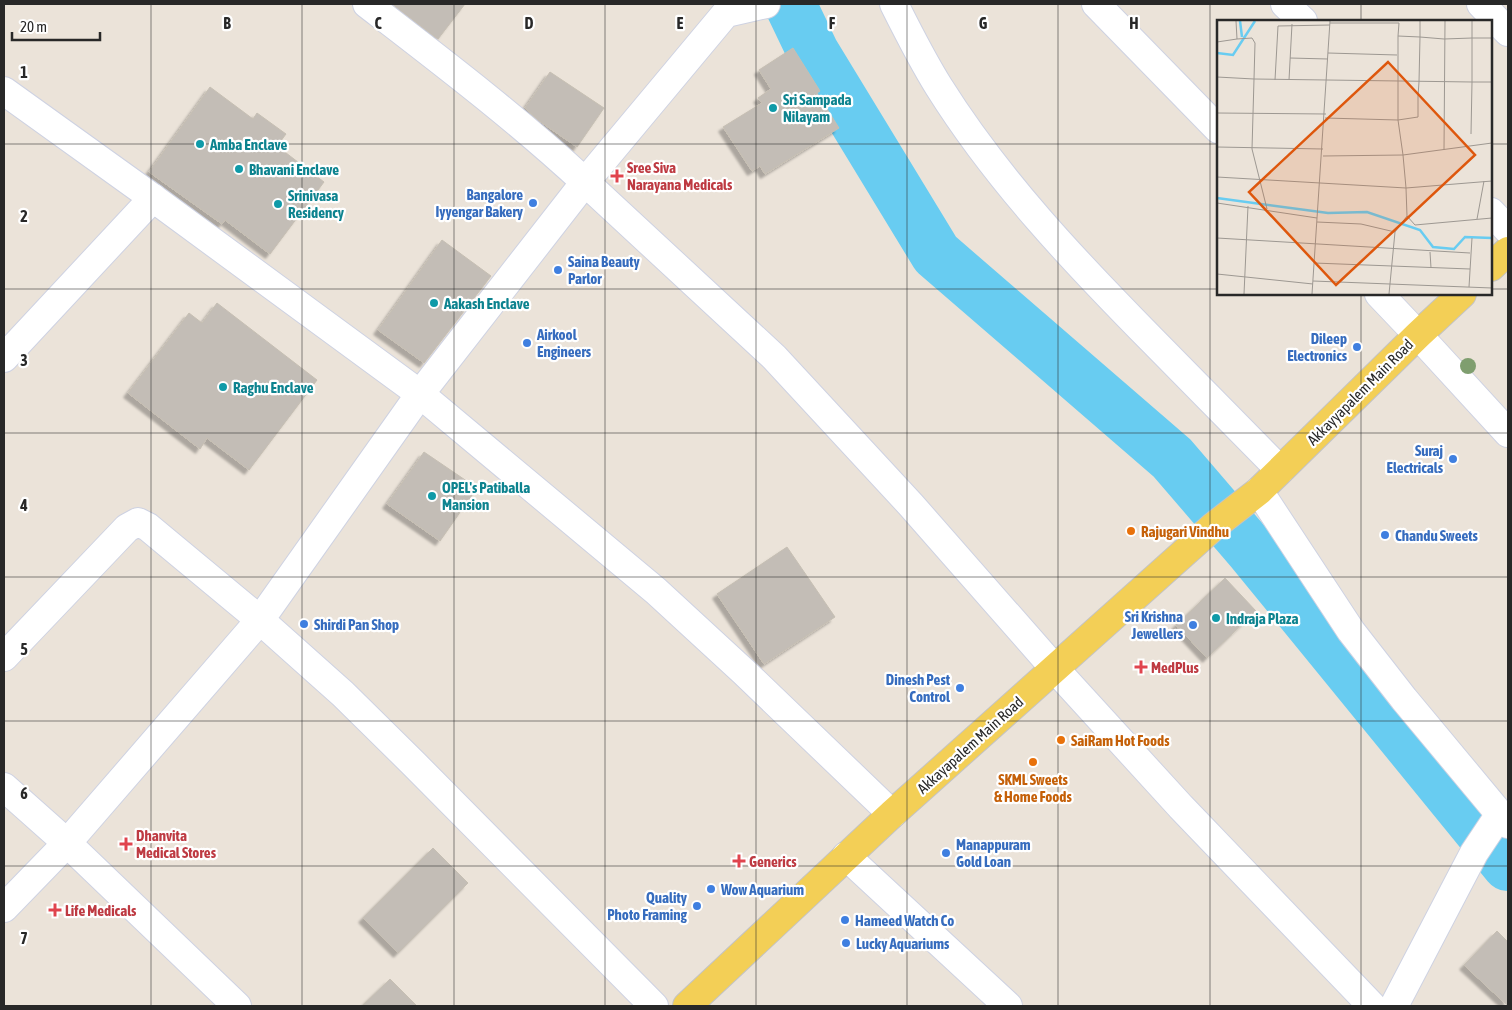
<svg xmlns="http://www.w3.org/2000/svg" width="1512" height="1010" viewBox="0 0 1512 1010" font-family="'Asap Condensed',sans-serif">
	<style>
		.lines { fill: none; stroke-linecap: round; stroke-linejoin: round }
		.river { stroke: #68ccf1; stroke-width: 52 }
		.building { fill: #c3bdb6; stroke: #c6bfb3; filter: url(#shadow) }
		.minor-casing { stroke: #ced2e2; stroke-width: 30 }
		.major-casing { stroke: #c3c3c3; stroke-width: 30 }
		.minor { stroke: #fff; stroke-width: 28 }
		.major { stroke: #f3cf56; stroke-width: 28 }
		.tree { fill: #7f9e6f }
		.grid { fill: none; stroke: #282828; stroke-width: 1; stroke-opacity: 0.55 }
		.culture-dot { fill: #0f9aa8; stroke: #fff; stroke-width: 2 }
		.health-dot { fill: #e0444e; stroke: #fff; stroke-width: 2 }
		.shop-dot { fill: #3f7fe0; stroke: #fff; stroke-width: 2 }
		.food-dot { fill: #e8710a; stroke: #fff; stroke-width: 2 }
		.labels { text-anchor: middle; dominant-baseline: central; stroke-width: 4.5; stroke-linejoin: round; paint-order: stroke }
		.culture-label { font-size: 15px; font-weight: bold; fill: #0d838f; stroke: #fff; text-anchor: start }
		.health-label { font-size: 15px; font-weight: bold; fill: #be3a42; stroke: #fff; text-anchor: start }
		.shop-label { font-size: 15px; font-weight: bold; fill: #366cbe; stroke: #fff; text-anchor: start }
		.street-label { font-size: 15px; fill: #282828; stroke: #fff }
		.food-label { font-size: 15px; font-weight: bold; fill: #c56008; stroke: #fff; text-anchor: start }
		.inset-river { fill: none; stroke: #68ccf1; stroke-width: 2.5 }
		.inset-road { fill: none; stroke: #9d9892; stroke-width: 1 }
		.view { fill: #de570d; fill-opacity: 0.15; stroke: #de570d; stroke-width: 2.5 }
		.inset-edge { fill: none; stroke: #282828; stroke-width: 2.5 }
		.grid-label { font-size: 16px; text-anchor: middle; font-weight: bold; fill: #282828; stroke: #fff; stroke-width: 4.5; stroke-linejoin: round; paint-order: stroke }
	</style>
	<defs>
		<filter id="shadow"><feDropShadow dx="-4.5" dy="4.5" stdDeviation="1" flood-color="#0004"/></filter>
	</defs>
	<rect width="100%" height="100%" fill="#ebe3d9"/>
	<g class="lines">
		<!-- river -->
		<polyline class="river" points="790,4 813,52 936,254 1172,458 1251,550 1508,865"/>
	</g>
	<!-- building -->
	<g class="building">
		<polygon points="392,4 465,4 438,39"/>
		<polygon points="793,48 820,91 817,93 839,128 765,174 760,166 752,171 723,127 762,103 758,98 771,89 759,70"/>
		<polygon points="550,72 604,108 577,147 538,120 525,108"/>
		<polygon points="210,87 253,119 257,113 286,134 277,146 324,182 270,254 225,220 222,224 149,172"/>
		<polygon points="442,240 491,276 424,363 378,330"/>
		<polygon points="217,303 317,380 249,470 207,438 200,449 128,393 189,313 202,323"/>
		<polygon points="424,452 477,488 440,541 387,504"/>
		<polygon points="787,547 835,617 764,664 717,594"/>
		<polygon points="1225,578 1256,611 1207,658 1176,625"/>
		<polygon points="433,848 468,883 398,953 363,918"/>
		<polygon points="1497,931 1508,942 1508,1006 1464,965"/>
		<polygon points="390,979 417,1006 362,1006"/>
	</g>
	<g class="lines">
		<defs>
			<g id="minor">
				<path d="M367,4C441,61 516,118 585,182L726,13L766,4"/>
				<path d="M894,4C908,32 922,60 939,87C998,181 1075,262 1153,341C1195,384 1238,427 1280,470"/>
				<polyline points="1096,4 1218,129"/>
				<polyline points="1285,4 1303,21"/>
				<polyline points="1481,4 1508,32"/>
				<polyline points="4,91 153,198 420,394 260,620 343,694 414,764 654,1006"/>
				<polyline points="1491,212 1508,230"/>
				<polyline points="1379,294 1418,335 1508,433"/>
				<polyline points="4,358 153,198"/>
				<polyline points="1259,491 1351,631 1404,699 1508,824"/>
				<polyline points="4,657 127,528 138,522 148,527 260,620 67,843 4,908"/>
				<polyline points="4,787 67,843 237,1006"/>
				<polyline points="892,814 744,672 656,591 420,394 585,182 774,357 911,505 1055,669 1181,807 1372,1006"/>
				<polyline points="846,856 1008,1006"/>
				<polyline points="1394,1006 1474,853 1500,814"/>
			</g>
			<g id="major">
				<polyline points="1491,267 1508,251"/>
				<polyline points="687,1006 892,814 1214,526 1259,491 1418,335 1462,294"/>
			</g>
		</defs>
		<!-- minor casing -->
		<use href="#minor" class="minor-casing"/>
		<!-- major casing -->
		<use href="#major" class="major-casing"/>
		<!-- minor -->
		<use href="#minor" class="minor"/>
		<!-- major -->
		<use href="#major" class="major"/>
	</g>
	<!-- trees -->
	<circle class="tree" cx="1468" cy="366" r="8"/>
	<!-- grid -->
	<path class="grid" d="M151,4V1006M302,4V1006M454,4V1006M605,4V1006M756,4V1006M907,4V1006M1058,4V1006M1210,4V1006M1361,4V21M4,144H1218M1491,144H1508M4,289H1218M1491,289H1508M1361,294V1006M4,433H1508M4,577H1508M4,721H1508M4,866H1508"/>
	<!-- markers -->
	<g class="culture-dot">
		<circle cx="773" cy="108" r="5"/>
		<circle cx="200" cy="144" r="5"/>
		<circle cx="239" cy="169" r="5"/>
		<circle cx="278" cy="204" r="5"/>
		<circle cx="434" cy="303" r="5"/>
		<circle cx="223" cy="387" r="5"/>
		<circle cx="432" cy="496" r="5"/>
		<circle cx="1216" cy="618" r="5"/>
	</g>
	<g class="health-dot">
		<path d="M614.5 168.5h5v5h5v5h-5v5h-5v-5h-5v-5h5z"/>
		<path d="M1138.5 659.5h5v5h5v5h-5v5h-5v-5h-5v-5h5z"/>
		<path d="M123.5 836.5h5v5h5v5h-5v5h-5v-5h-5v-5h5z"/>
		<path d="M736.5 853.5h5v5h5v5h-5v5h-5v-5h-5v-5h5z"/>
		<path d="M52.5 902.5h5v5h5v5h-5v5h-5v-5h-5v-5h5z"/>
	</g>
	<g class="shop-dot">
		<circle cx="533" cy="203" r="5"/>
		<circle cx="558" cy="270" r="5"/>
		<circle cx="527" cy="343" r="5"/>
		<circle cx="1357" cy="347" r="5"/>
		<circle cx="1453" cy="459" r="5"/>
		<circle cx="1385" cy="535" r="5"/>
		<circle cx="304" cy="624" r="5"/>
		<circle cx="1193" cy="625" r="5"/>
		<circle cx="960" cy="688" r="5"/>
		<circle cx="946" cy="853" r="5"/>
		<circle cx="711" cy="889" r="5"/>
		<circle cx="697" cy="906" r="5"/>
		<circle cx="845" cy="920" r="5"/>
		<circle cx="846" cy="943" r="5"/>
	</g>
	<g class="food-dot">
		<circle cx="1131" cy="531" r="5"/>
		<circle cx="1061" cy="740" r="5"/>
		<circle cx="1033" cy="762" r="5"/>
	</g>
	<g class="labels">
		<!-- culture labels -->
		<g class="culture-label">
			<text x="783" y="99">Sri Sampada<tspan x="783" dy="17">Nilayam</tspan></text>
			<text x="210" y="144">Amba Enclave</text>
			<text x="249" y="169">Bhavani Enclave</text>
			<text x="288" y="195">Srinivasa<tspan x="288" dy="17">Residency</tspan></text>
			<text x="444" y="303">Aakash Enclave</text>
			<text x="233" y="387">Raghu Enclave</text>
			<text x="442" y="487">OPEL's Patiballa<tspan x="442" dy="17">Mansion</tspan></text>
			<text x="1226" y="618">Indraja Plaza</text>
		</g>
		<!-- health labels -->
		<g class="health-label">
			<text x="627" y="167">Sree Siva<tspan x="627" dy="17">Narayana Medicals</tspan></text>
			<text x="1151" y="667">MedPlus</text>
			<text x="136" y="835">Dhanvita<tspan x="136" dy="17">Medical Stores</tspan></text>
			<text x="749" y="861">Generics</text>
			<text x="65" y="910">Life Medicals</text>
		</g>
		<!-- shop labels -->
		<g class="shop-label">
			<text x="523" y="194" text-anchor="end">Bangalore<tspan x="523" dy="17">Iyyengar Bakery</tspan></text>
			<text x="568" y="261">Saina Beauty<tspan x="568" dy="17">Parlor</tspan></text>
			<text x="537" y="334">Airkool<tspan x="537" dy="17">Engineers</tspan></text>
			<text x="1347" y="338" text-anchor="end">Dileep<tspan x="1347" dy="17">Electronics</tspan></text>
			<text x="1443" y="450" text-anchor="end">Suraj<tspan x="1443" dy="17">Electricals</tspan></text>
			<text x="1395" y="535">Chandu Sweets</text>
			<text x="1183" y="616" text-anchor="end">Sri Krishna<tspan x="1183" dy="17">Jewellers</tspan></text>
			<text x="314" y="624">Shirdi Pan Shop</text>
			<text x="950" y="679" text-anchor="end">Dinesh Pest<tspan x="950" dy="17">Control</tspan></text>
			<text x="956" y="844">Manappuram<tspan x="956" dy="17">Gold Loan</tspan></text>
			<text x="721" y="889">Wow Aquarium</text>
			<text x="687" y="897" text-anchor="end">Quality<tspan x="687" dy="17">Photo Framing</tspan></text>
			<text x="855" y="920">Hameed Watch Co</text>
			<text x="856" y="943">Lucky Aquariums</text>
		</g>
		<!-- street labels -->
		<g class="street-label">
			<text transform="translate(1360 392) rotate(-45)">Akkayyapalem Main Road</text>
			<text transform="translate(970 745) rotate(-42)">Akkayapalem Main Road</text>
		</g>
		<!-- food labels -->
		<g class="food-label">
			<text x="1141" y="531">Rajugari Vindhu</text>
			<text x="1071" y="740">SaiRam Hot Foods</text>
			<text x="1033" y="779" text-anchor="middle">SKML Sweets<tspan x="1033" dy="17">&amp; Home Foods</tspan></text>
		</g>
	</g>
	<!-- overview -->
	<g transform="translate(1217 20)">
		<rect width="275" height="275" fill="#ebe3d9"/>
		<path class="inset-river" d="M23,1L25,17M0,33L16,35L38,1M0,178L111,193L150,192L203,210L216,227L237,229L248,217L275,218"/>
		<path class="inset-road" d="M203,1V17L202,62L201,76V97L181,100V16L203,17L227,19L255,18V62H275M255,1V18H275M113,3H182L181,16M20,19L35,18L38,23L37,59L255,62L254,114M0,22L20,19L19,1M111,33L180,35M73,38L111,39M0,57L37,59L35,129L50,189M58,60L61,6L113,5M72,60L75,4M0,93L109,94M108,98L181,100L186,135L275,123M0,127L106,129M227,130L228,1M0,157L189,168L186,135L106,136M0,183L100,198M190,196L198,205L275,198M260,199L267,161M100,202L144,204L178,212M0,218L253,233M213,232L214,248M97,243L253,249M0,254L96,264M96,261L275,268M252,267L255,218M27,274L31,186M95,274L113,1M172,274L178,212L190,196L189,168L275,161"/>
		<path class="view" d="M171,42L258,135L119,265L32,172Z"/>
		<rect width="275" height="275" class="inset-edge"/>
	</g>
	<g class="grid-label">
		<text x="227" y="29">B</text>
		<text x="378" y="29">C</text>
		<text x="529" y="29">D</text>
		<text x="680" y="29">E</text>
		<text x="832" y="29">F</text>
		<text x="983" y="29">G</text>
		<text x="1134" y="29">H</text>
		<text x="24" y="78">1</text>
		<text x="24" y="222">2</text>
		<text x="24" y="366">3</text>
		<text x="24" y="511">4</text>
		<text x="24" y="655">5</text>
		<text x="24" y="799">6</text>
		<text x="24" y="944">7</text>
	</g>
	<!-- border -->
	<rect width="1512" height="1010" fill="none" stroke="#282828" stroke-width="10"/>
	<!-- scale -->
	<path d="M12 32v8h88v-8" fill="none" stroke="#282828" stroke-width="2.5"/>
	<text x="20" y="32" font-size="15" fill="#282828" stroke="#ffffff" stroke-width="4" paint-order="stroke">20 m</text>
</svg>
